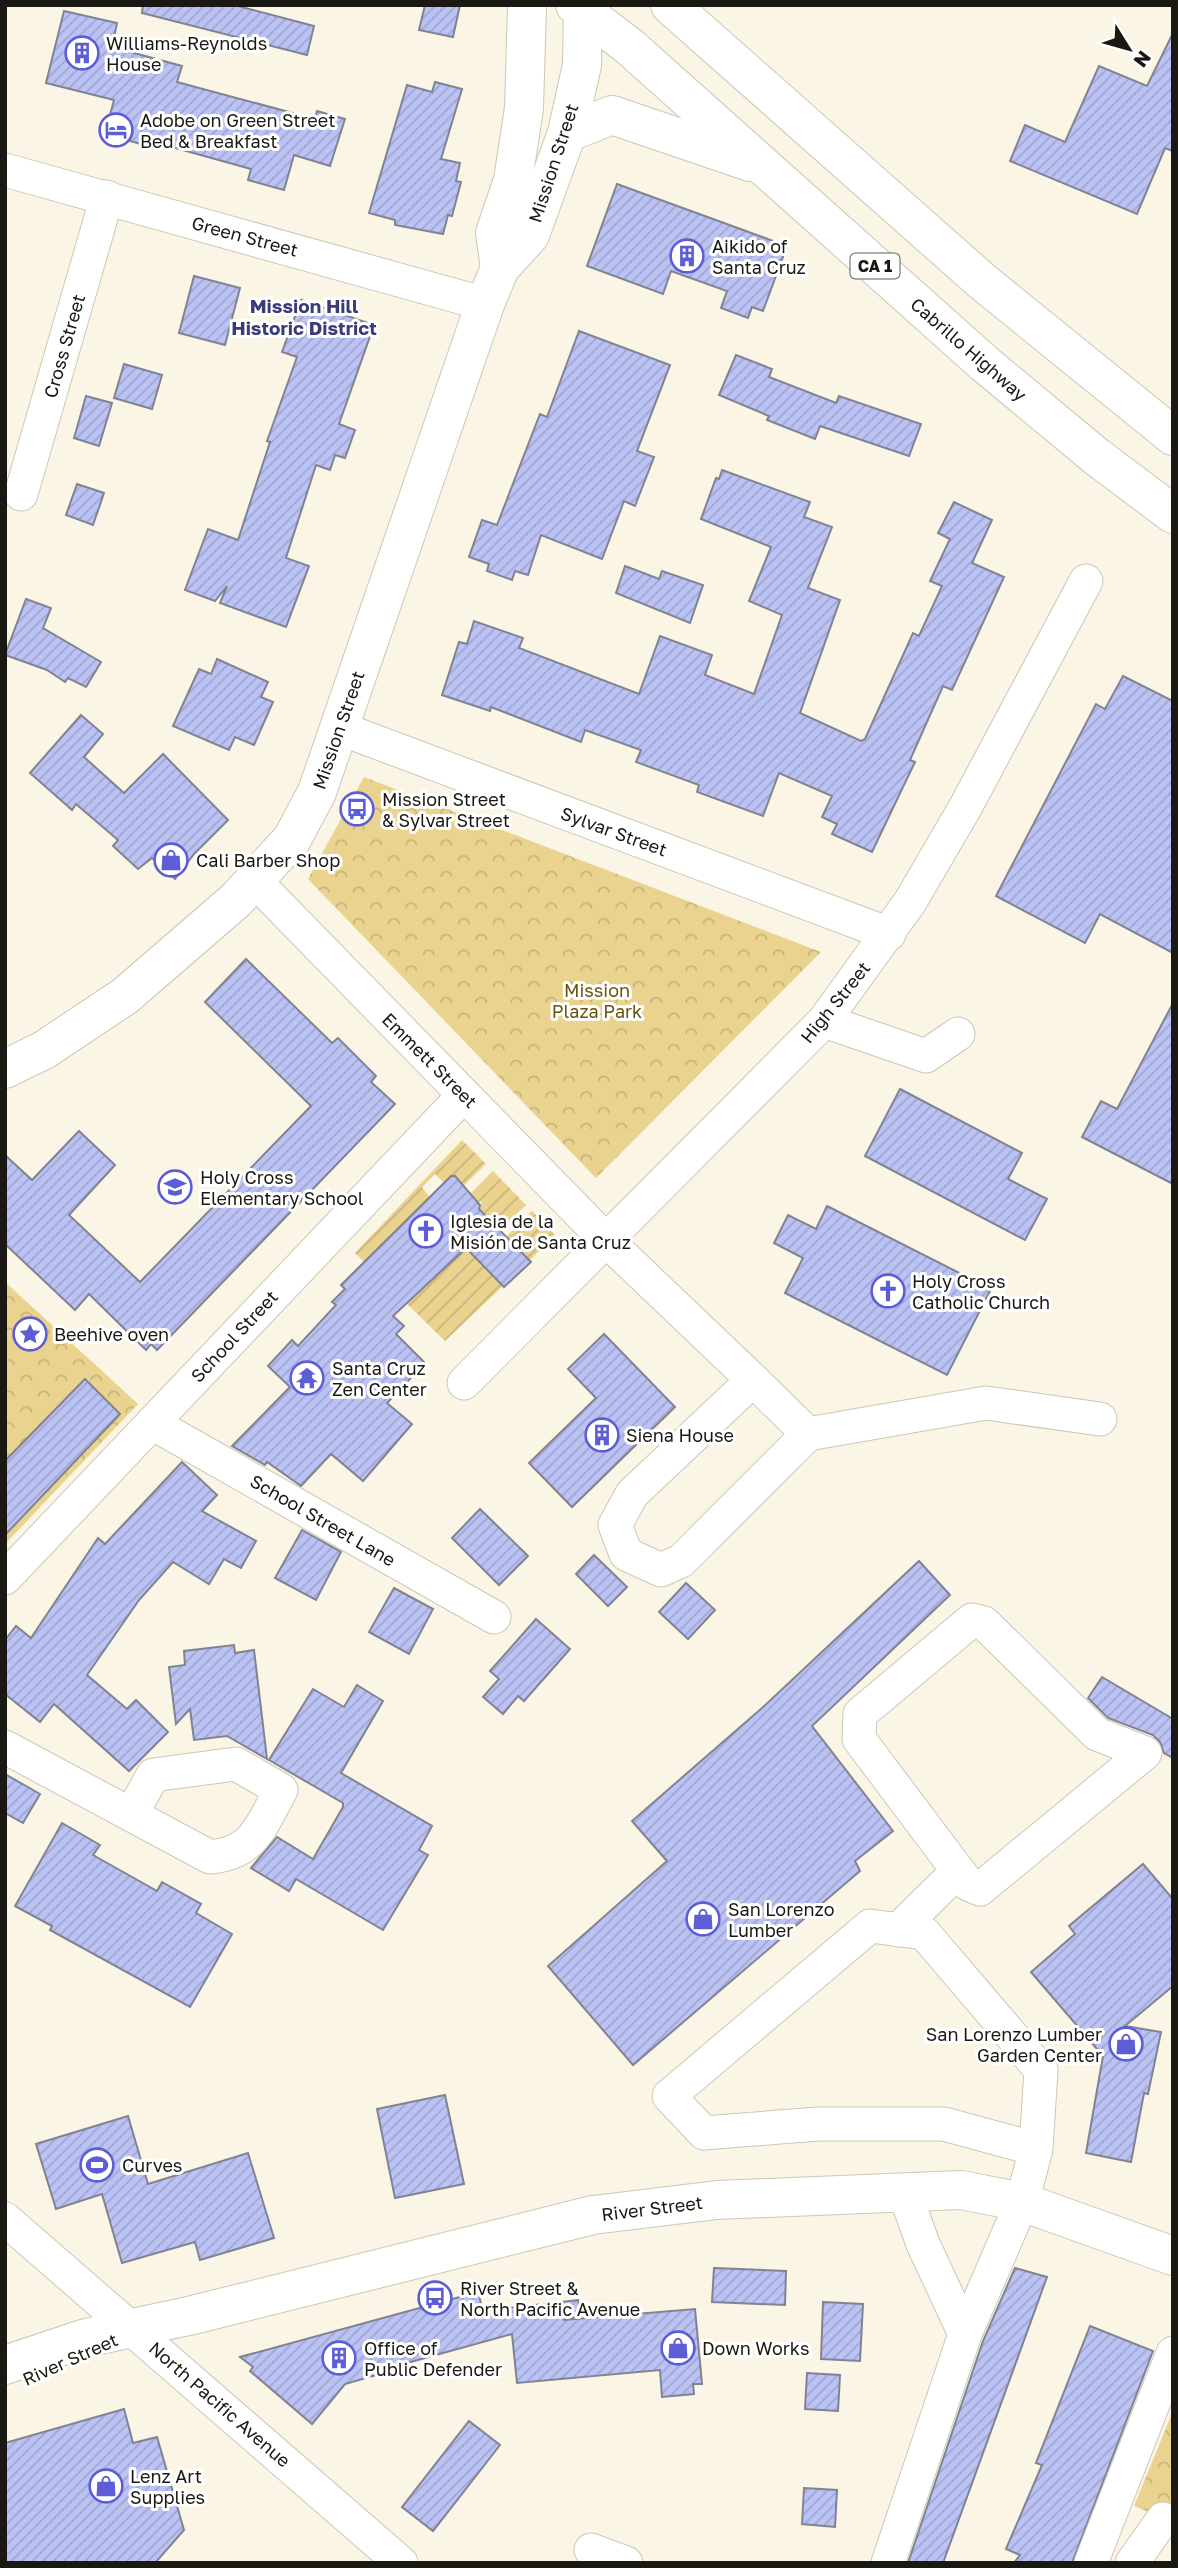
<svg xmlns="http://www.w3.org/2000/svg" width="1178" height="2568" viewBox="0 0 1178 2568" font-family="'Golos Text',sans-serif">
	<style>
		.park { fill: url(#park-crowns) }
		.garden { fill: url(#garden-furrows) }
		.building { fill: url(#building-hatch); stroke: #818392; stroke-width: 2 }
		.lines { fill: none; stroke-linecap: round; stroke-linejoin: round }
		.minor-casing { stroke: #ccc7b7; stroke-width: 35 }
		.major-casing { stroke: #ccc7b7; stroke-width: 40 }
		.highway-casing { stroke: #ccc7b7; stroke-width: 40 }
		.minor { stroke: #fff; stroke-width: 33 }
		.major { stroke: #fff; stroke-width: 38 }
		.highway { stroke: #fff; stroke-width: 38 }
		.labels { text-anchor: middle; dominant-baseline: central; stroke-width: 6; stroke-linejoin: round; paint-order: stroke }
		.shield { fill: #fff; stroke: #5f5d59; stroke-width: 2 }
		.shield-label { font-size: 16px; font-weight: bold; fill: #1a1812 }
		.poi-label { font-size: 18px; fill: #1a1812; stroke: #fff; text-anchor: start }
		.street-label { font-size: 18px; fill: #1a1812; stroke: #fff }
		.park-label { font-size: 18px; fill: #69550d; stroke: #fff }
		.neighbourhood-label { font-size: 19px; font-weight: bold; fill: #393c78; stroke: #fff }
	</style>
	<defs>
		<pattern id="park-crowns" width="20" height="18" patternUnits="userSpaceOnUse" patternTransform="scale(1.75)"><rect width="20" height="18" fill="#e9d38f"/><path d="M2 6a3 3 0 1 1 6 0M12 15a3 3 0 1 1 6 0" fill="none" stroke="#c7b47a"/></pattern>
		<pattern id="garden-furrows" width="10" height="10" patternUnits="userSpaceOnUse" patternTransform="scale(1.75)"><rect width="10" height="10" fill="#e9d38f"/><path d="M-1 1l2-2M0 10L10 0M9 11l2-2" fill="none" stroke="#c7b47a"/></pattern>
		<pattern id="building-hatch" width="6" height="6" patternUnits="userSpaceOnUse" patternTransform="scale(1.75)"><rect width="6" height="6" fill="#bbc2f4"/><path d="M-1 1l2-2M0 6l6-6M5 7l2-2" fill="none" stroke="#a0a6d0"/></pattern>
	</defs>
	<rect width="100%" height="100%" fill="#faf5e4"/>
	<!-- park -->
	<g class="park">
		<polygon points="364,777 821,952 596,1178 308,879"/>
		<polygon points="5,1282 138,1404 5,1544"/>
		<polygon points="1173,2411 1173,2522 1134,2506"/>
	</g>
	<!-- garden -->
	<g class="garden">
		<polygon points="462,1140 486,1164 460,1189 454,1183 458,1179 456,1176 446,1185 435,1174 422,1187 454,1230 505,1284 445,1341 355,1253"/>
		<polygon points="493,1171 526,1205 500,1230 478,1207 482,1203 480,1201 475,1205 467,1197"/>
		<polygon points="532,1211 555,1235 529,1261 506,1237"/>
	</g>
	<!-- building -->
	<g class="building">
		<polygon points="143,5 234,5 314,26 307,55 142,13"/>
		<polygon points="425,5 460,5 453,37 419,30"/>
		<polygon points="64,11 117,23 112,47 182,66 177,82 315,119 317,111 345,119 330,166 294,155 284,190 248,180 251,169 161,144 159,149 105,134 114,100 46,83"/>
		<polygon points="1173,33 1173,151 1165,148 1137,214 1010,161 1025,125 1065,142 1099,66 1147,86"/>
		<polygon points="435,82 462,89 441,159 460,163 456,181 461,182 452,216 448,215 443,234 395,225 395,220 369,213 407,85 432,92"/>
		<polygon points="617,184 787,246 763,311 752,307 748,318 721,308 727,291 671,271 663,294 587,266"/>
		<polygon points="194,276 240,288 225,345 179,333"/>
		<polygon points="301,300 374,325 339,424 355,430 345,458 335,455 330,470 316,465 286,558 309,566 286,627 220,603 227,586 215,601 185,590 208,529 238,540 270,442 267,441 297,357 282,352"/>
		<polygon points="579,331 670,365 637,451 654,457 635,506 624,501 602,559 541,535 528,575 515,571 512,580 487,571 489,564 469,557 482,520 497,525 540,414 547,417"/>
		<polygon points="736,355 772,369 769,377 836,403 839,396 921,424 909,456 820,426 815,439 767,420 769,416 719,395"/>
		<polygon points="124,364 162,375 152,409 114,398"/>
		<polygon points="86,396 112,403 99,446 74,438"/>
		<polygon points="722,470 810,502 804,517 832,527 808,588 840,600 800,713 861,741 865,739 913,633 919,636 942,586 930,581 950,539 938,533 954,502 992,520 972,563 1004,577 952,690 943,686 910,760 915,762 872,852 832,834 837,824 822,817 832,796 779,773 763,816 697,792 699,785 636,762 641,750 585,730 581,742 491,707 490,711 442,695 459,642 467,644 474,621 523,638 519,648 639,694 660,636 712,655 705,675 754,694 782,615 749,601 771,547 701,519 716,478 719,479"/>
		<polygon points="77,484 104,493 93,525 66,515"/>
		<polygon points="625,566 659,579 662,571 703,585 690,623 616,593"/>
		<polygon points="26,599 51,608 43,628 101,662 86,687 68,678 65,682 47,670 5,655"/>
		<polygon points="217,659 268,682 261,697 273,702 254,745 235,737 229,750 173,726 199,669 211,674"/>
		<polygon points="1123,676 1173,701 1173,953 1100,914 1085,943 996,896 1096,704 1105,709"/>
		<polygon points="81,715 103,734 84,757 124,793 163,754 228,820 194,854 175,879 152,858 138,869 113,846 118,840 76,804 72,810 30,773"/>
		<polygon points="246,959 332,1043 338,1038 376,1076 371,1082 395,1104 157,1350 151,1344 146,1350 89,1294 75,1310 5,1244 5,1155 32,1180 79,1131 115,1165 69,1215 140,1282 311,1106 205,1002"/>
		<polygon points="1173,1003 1173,1184 1082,1137 1101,1101 1117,1109"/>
		<polygon points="900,1089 1022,1153 1008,1179 1047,1199 1025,1240 865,1156"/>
		<polygon points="451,1176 455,1176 480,1205 479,1209 531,1262 504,1287 466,1248 393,1316 404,1326 396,1334 425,1363 387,1403 412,1424 363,1481 331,1454 301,1486 267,1462 265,1465 232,1446 290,1387 268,1366 292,1340 298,1346 336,1305 332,1302 345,1289 341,1285"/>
		<polygon points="827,1206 991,1289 947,1375 785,1293 803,1258 774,1243 788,1215 816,1229"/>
		<polygon points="604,1334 675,1407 572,1507 529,1463 596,1398 568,1369"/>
		<polygon points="85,1379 120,1414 5,1535 5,1461"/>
		<polygon points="182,1462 217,1495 202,1511 256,1541 241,1568 224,1559 209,1584 173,1562 139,1600 87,1675 127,1709 136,1700 168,1732 129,1771 54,1704 40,1722 5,1694 5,1640 16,1626 31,1638 98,1538 105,1544"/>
		<polygon points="480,1509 528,1556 499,1585 452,1538"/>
		<polygon points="302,1530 341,1552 316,1600 275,1578"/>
		<polygon points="594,1555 627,1587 608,1606 576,1574"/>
		<polygon points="919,1561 950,1595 812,1726 893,1831 855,1861 860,1871 633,2065 548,1966 667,1861 632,1821 762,1708"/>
		<polygon points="686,1583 715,1610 688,1639 659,1612"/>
		<polygon points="394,1588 433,1609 409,1654 369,1632"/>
		<polygon points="536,1619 570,1649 524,1701 518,1696 503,1714 483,1697 499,1679 490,1671"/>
		<polygon points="234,1645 235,1653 254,1650 267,1759 227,1736 194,1740 190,1709 176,1724 169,1667 185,1665 184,1651"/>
		<polygon points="1102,1677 1173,1719 1173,1758 1164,1753 1160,1742 1153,1735 1108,1718 1088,1698"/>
		<polygon points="357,1685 383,1701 341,1773 432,1826 419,1850 428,1855 383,1930 296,1879 289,1891 251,1868 277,1837 313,1859 343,1807 343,1803 269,1760 313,1689 344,1707"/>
		<polygon points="5,1774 40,1794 23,1823 5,1813"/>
		<polygon points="62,1823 100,1845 93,1855 157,1891 162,1882 201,1904 196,1913 232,1934 190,2007 50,1930 52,1926 15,1906"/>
		<polygon points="1143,1864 1173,1899 1173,1986 1125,2026 1161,2032 1148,2094 1144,2093 1131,2162 1086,2153 1103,2056 1031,1972 1075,1934 1069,1926"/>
		<polygon points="445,2095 464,2184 395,2198 377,2109"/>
		<polygon points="128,2116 148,2184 248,2153 274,2238 200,2260 195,2242 122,2263 102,2194 56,2209 36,2144"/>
		<polygon points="714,2268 786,2271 785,2305 712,2302"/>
		<polygon points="1015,2268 1047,2277 943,2563 908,2563 983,2341"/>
		<polygon points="478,2292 483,2311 578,2300 581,2315 563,2320 695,2309 702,2384 693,2384 694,2394 662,2397 660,2370 517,2383 512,2334 389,2368 390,2371 345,2384 312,2424 250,2371 253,2367 240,2357"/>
		<polygon points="823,2302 863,2304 860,2361 821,2359"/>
		<polygon points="1090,2326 1153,2351 1072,2563 1014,2563 1020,2555 1006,2549 1042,2465 1036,2463"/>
		<polygon points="807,2373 840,2375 838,2411 805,2409"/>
		<polygon points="124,2409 133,2443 157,2437 184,2530 155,2563 5,2563 5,2443"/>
		<polygon points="469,2421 500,2445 433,2531 402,2507"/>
		<polygon points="804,2488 837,2490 835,2527 802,2524"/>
	</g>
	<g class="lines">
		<defs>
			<g id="minor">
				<polyline points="5,170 485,304"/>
				<polyline points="21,494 107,197"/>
				<polyline points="339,728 889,934"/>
				<polyline points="255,881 605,1239 753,1380 632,1494 615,1525 626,1554 661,1570 681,1561 808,1434 753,1380"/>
				<polyline points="824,1021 926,1056 958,1034"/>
				<polyline points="464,1383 824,1021 910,902 966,806 1086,581"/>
				<polyline points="152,1423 494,1617"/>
				<polyline points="808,1434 986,1403 1100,1419"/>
				<polyline points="5,1578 464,1095"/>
				<polygon points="972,1620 984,1623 1097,1734 1145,1753 980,1889 968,1884 859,1739 860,1714"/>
				<path d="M5,1747L210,1857C255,1853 261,1825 281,1790L236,1764L153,1775L132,1813"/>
				<polyline points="898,1930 958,1871"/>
				<polyline points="904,2191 923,2244 965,2334"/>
				<polyline points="5,2219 401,2563"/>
				<polyline points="591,2550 626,2563"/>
				<polyline points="888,2563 965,2334 1022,2202 1036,2149 1041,2070 924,1933 870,1926 669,2096 704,2133 818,2124 944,2124 1036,2149"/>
				<polyline points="1091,2563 1173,2353"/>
				<polyline points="1132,2563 1163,2519"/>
			</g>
			<g id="major">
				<polyline points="500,268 495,233 513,180 524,108 527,5"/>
				<polyline points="5,1069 44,1050 125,996 236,900 292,839 317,792 485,304 500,268 530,235 567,133 582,65 583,10"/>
				<polyline points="5,2365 86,2338 193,2315 593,2215 717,2200 961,2190 1022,2202 1173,2256"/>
			</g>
			<g id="highway">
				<polyline points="575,5 630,47 985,364 1097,457 1173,514"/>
				<polyline points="670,5 983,282 1173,436"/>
				<polyline points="567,133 612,115 750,162"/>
			</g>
		</defs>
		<!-- minor casing -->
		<use href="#minor" class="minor-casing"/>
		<!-- major casing -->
		<use href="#major" class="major-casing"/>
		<!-- highway casing -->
		<use href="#highway" class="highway-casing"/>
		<!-- minor -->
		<use href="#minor" class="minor"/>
		<!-- major -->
		<use href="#major" class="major"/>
		<!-- highway -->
		<use href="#highway" class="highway"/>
	</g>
	<!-- icons -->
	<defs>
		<symbol id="building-ring" viewBox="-11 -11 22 22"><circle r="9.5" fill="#fff" stroke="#5d5ed6" stroke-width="1.5"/><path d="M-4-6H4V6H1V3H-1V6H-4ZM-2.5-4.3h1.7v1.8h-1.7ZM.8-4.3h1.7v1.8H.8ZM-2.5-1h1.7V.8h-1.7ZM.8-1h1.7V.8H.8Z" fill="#5d5ed6"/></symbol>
		<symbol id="hotel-ring" viewBox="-11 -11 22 22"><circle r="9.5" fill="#fff" stroke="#5d5ed6" stroke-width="1.5"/><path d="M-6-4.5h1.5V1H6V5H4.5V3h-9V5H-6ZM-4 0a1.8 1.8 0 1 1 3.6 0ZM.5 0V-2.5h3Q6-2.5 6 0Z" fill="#5d5ed6"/></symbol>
		<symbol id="bus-ring" viewBox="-11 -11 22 22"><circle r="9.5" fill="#fff" stroke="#5d5ed6" stroke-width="1.5"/><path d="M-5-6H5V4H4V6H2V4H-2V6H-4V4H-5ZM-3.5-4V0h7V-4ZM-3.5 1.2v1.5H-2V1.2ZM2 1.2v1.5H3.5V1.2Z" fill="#5d5ed6"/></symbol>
		<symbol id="shop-ring" viewBox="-11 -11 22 22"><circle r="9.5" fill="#fff" stroke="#5d5ed6" stroke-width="1.5"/><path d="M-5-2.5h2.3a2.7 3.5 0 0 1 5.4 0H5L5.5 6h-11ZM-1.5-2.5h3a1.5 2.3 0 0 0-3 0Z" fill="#5d5ed6"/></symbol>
		<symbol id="school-ring" viewBox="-11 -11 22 22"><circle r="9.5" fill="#fff" stroke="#5d5ed6" stroke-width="1.5"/><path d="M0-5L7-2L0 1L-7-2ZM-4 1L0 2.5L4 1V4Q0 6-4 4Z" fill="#5d5ed6"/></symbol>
		<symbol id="church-ring" viewBox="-11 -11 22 22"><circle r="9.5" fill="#fff" stroke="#5d5ed6" stroke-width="1.5"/><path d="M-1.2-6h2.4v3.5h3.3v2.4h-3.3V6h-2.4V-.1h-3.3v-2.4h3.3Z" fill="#5d5ed6"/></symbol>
		<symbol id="sight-ring" viewBox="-11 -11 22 22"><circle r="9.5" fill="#fff" stroke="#5d5ed6" stroke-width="1.5"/><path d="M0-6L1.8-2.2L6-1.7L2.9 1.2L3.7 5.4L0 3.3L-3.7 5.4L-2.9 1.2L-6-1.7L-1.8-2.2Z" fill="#5d5ed6"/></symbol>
		<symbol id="temple-ring" viewBox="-11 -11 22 22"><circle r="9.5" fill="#fff" stroke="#5d5ed6" stroke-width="1.5"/><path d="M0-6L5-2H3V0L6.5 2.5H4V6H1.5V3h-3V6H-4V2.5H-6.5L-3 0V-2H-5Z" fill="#5d5ed6"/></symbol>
		<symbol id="stadium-ring" viewBox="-11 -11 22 22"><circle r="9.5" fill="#fff" stroke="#5d5ed6" stroke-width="1.5"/><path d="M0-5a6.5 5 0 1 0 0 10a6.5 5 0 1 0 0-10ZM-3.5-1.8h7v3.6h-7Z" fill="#5d5ed6"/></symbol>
	</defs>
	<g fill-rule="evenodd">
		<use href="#building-ring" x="63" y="34" width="38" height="38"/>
		<use href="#hotel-ring" x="97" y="111" width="38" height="38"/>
		<use href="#building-ring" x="668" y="237" width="38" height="38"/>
		<use href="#bus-ring" x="338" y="790" width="38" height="38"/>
		<use href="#shop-ring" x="152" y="841" width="38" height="38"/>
		<use href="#school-ring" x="156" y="1168" width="38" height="38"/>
		<use href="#church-ring" x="407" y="1212" width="38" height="38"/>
		<use href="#church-ring" x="869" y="1272" width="38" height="38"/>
		<use href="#sight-ring" x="11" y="1315" width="38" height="38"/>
		<use href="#temple-ring" x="288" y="1359" width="38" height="38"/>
		<use href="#building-ring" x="583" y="1416" width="38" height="38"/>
		<use href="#shop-ring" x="684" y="1900" width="38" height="38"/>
		<use href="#shop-ring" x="1107" y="2025" width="38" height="38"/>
		<use href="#stadium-ring" x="78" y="2146" width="38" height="38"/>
		<use href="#bus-ring" x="416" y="2279" width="38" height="38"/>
		<use href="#shop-ring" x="659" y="2329" width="38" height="38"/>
		<use href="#building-ring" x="320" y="2339" width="38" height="38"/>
		<use href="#shop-ring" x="87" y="2467" width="38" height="38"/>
	</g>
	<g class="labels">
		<!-- shield labels -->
		<rect class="shield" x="850.5" y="253.5" width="49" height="25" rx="5"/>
		<g class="shield-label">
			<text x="875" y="266">CA 1</text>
		</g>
		<!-- poi labels -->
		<g class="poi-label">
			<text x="106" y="43">Williams-Reynolds<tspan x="106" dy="21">House</tspan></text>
			<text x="140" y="120">Adobe on Green Street<tspan x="140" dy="21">Bed &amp; Breakfast</tspan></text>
			<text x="712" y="246">Aikido of<tspan x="712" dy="21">Santa Cruz</tspan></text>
			<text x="382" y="799">Mission Street<tspan x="382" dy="21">&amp; Sylvar Street</tspan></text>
			<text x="196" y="860">Cali Barber Shop</text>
			<text x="200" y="1177">Holy Cross<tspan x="200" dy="21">Elementary School</tspan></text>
			<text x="450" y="1221">Iglesia de la<tspan x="450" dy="21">Misión de Santa Cruz</tspan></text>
			<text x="912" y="1281">Holy Cross<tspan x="912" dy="21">Catholic Church</tspan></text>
			<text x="54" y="1334">Beehive oven</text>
			<text x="332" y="1368">Santa Cruz<tspan x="332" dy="21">Zen Center</tspan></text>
			<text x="626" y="1435">Siena House</text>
			<text x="728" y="1909">San Lorenzo<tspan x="728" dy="21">Lumber</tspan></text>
			<text x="1102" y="2034" text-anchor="end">San Lorenzo Lumber<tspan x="1102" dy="21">Garden Center</tspan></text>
			<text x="122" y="2165">Curves</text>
			<text x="460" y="2288">River Street &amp;<tspan x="460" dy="21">North Pacific Avenue</tspan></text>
			<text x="364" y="2348">Office of<tspan x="364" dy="21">Public Defender</tspan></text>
			<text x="702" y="2348">Down Works</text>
			<text x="130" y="2476">Lenz Art<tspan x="130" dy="21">Supplies</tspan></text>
		</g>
		<!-- street labels -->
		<g class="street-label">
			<text transform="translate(553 163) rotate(-72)">Mission Street</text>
			<text transform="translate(245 236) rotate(15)">Green Street</text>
			<text transform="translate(64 346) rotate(-74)">Cross Street</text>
			<text transform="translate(969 349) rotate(41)">Cabrillo Highway</text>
			<text transform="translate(338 730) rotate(-71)">Mission Street</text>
			<text transform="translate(614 831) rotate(20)">Sylvar Street</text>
			<text transform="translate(835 1002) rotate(-51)">High Street</text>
			<text transform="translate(430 1060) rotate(45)">Emmett Street</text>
			<text transform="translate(234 1336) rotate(-47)">School Street</text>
			<text transform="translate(323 1520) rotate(30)">School Street Lane</text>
			<text transform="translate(652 2208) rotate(-7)">River Street</text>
			<text transform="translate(70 2359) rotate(-24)">River Street</text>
			<text transform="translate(220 2404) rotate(41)">North Pacific Avenue</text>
		</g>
		<!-- park labels -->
		<g class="park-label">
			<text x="597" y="990">Mission<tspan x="597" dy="21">Plaza Park</tspan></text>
		</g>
		<!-- neighbourhood labels -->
		<g class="neighbourhood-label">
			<text x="304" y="305">Mission Hill<tspan x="304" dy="22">Historic District</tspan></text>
		</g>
	</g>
	<!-- border -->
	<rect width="1178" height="2568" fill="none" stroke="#1a1812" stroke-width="14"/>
	<!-- north arrow -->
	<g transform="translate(1129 49) rotate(127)" stroke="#ffffff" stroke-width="5" paint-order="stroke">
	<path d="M0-5L12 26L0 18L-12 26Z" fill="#1a1812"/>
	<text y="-10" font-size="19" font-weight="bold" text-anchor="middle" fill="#1a1812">N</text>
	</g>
</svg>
